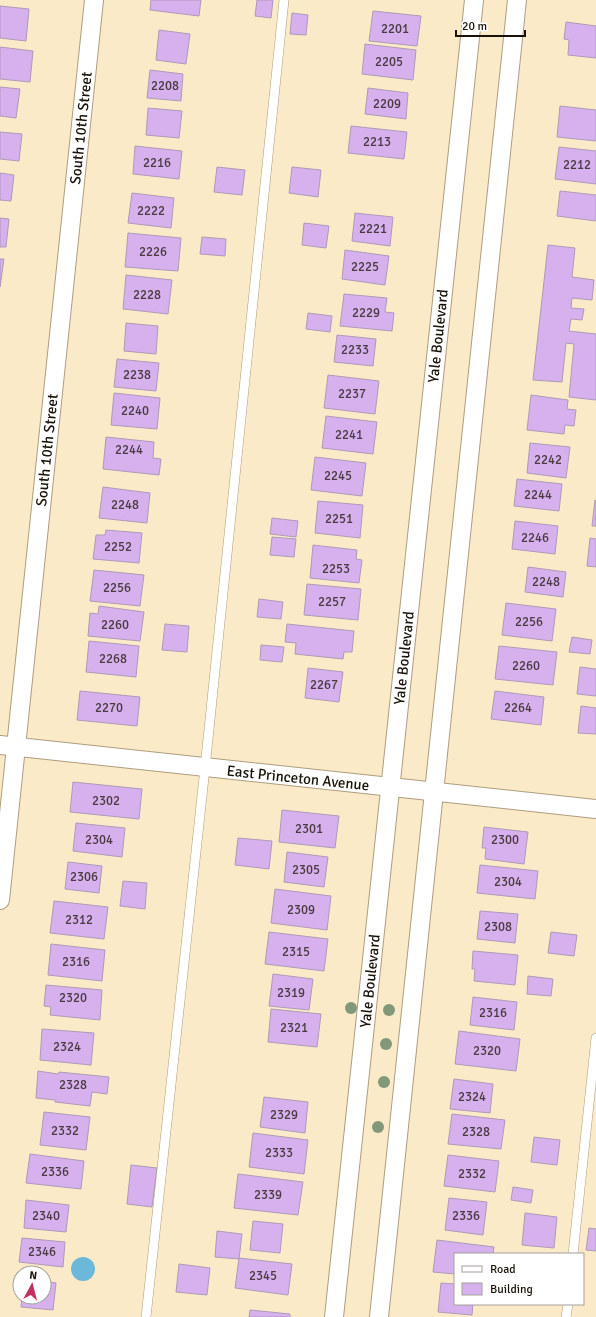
<svg xmlns="http://www.w3.org/2000/svg" width="596" height="1317" viewBox="0 0 596 1317" font-family="Signika,sans-serif">
	<style>
		.water { fill: #6cb8db }
		.building { fill: #d7b1ed; stroke: #ad9ab8 }
		.lines { fill: none; stroke-linecap: round; stroke-linejoin: round }
		.service-casing { stroke: #ae9d7e; stroke-width: 10 }
		.minor-casing { stroke: #ae9d7e; stroke-width: 20 }
		.service { stroke: #fff; stroke-width: 9 }
		.minor { stroke: #fff; stroke-width: 18 }
		.tree { fill: #81987a }
		.labels { text-anchor: middle; dominant-baseline: central; stroke-width: 3.5; stroke-linejoin: round; paint-order: stroke }
		.number-label { font-size: 13px; fill: #483a40 }
		.street-label { font-size: 15px; fill: #181207; stroke: #fff }
	</style>
	<rect width="100%" height="100%" fill="#fbeac8"/>
	<!-- water -->
	<circle class="water" cx="83" cy="1269" r="12"/>
	<!-- building -->
	<g class="building">
		<polygon points="151,0 201,0 199,16 150,10"/>
		<polygon points="257,0 273,0 271,18 255,16"/>
		<polygon points="0,6 29,9 26,41 0,38"/>
		<polygon points="373,11 421,16 417,46 369,41"/>
		<polygon points="292,13 308,15 306,35 290,34"/>
		<polygon points="566,22 596,26 596,58 568,55 569,40 564,39"/>
		<polygon points="159,30 190,34 186,64 156,60"/>
		<polygon points="365,44 416,50 413,80 362,74"/>
		<polygon points="0,47 33,51 30,82 0,79"/>
		<polygon points="150,70 183,74 181,101 147,98"/>
		<polygon points="0,87 20,89 16,118 0,116"/>
		<polygon points="368,88 408,93 406,119 365,114"/>
		<polygon points="560,106 596,110 596,141 557,137"/>
		<polygon points="148,108 182,111 179,138 146,135"/>
		<polygon points="351,126 407,132 404,159 348,153"/>
		<polygon points="0,132 22,134 19,161 0,159"/>
		<polygon points="135,146 182,151 179,179 133,174"/>
		<polygon points="559,147 596,151 596,184 555,179"/>
		<polygon points="217,167 245,170 242,195 214,192"/>
		<polygon points="292,167 321,170 318,197 289,193"/>
		<polygon points="0,173 14,175 11,201 0,200"/>
		<polygon points="560,191 596,195 596,221 557,216"/>
		<polygon points="132,193 174,198 171,228 128,223"/>
		<polygon points="355,213 393,217 390,246 352,241"/>
		<polygon points="0,218 9,219 6,247 0,247"/>
		<polygon points="304,223 329,226 326,248 302,245"/>
		<polygon points="128,233 181,238 178,271 125,267"/>
		<polygon points="202,237 226,239 225,256 200,254"/>
		<polygon points="548,245 575,248 572,277 594,280 592,300 572,298 571,308 584,309 582,320 571,319 569,331 596,334 596,400 569,397 574,344 566,343 562,382 533,380"/>
		<polygon points="345,250 389,256 385,285 342,279"/>
		<polygon points="0,259 4,259 0,287"/>
		<polygon points="126,275 172,280 168,314 123,309"/>
		<polygon points="344,294 387,298 385,312 394,313 392,331 340,326"/>
		<polygon points="308,313 332,316 330,332 306,329"/>
		<polygon points="126,323 158,326 156,354 124,351"/>
		<polygon points="337,335 376,339 373,366 334,362"/>
		<polygon points="117,359 159,363 156,391 114,387"/>
		<polygon points="328,375 379,381 375,414 324,408"/>
		<polygon points="114,393 160,398 157,429 111,425"/>
		<polygon points="531,395 568,400 567,409 576,410 574,426 565,425 564,434 527,430"/>
		<polygon points="326,416 377,422 373,454 322,448"/>
		<polygon points="106,437 154,442 153,458 161,459 159,475 103,469"/>
		<polygon points="530,443 570,447 566,478 527,473"/>
		<polygon points="315,457 366,463 362,496 311,490"/>
		<polygon points="517,479 562,484 559,511 514,506"/>
		<polygon points="103,487 150,493 147,523 99,518"/>
		<polygon points="595,500 596,501 596,526 592,526"/>
		<polygon points="318,501 363,505 360,538 315,533"/>
		<polygon points="272,518 298,521 296,537 270,534"/>
		<polygon points="515,521 558,526 555,554 512,549"/>
		<polygon points="106,530 142,533 139,563 93,559 96,535 105,535"/>
		<polygon points="272,537 296,539 294,557 270,555"/>
		<polygon points="590,538 596,539 596,567 587,566"/>
		<polygon points="313,545 357,550 356,559 362,560 359,583 310,578"/>
		<polygon points="528,567 566,572 563,597 525,592"/>
		<polygon points="94,570 144,575 140,606 90,601"/>
		<polygon points="307,584 361,589 358,620 304,615"/>
		<polygon points="259,599 283,602 281,619 257,617"/>
		<polygon points="506,603 556,609 552,641 502,635"/>
		<polygon points="99,606 144,612 140,641 88,636 90,613 98,614"/>
		<polygon points="165,624 189,626 187,652 162,650"/>
		<polygon points="287,624 354,631 352,652 344,652 343,659 295,654 296,643 285,642"/>
		<polygon points="572,637 592,640 590,654 569,652"/>
		<polygon points="89,641 139,646 136,677 86,672"/>
		<polygon points="261,645 284,647 282,662 260,660"/>
		<polygon points="499,646 557,652 553,685 495,679"/>
		<polygon points="580,667 596,669 596,696 577,694"/>
		<polygon points="308,668 343,672 339,702 305,698"/>
		<polygon points="80,691 140,697 137,726 77,720"/>
		<polygon points="495,691 544,697 541,725 491,719"/>
		<polygon points="581,706 596,708 596,734 578,733"/>
		<polygon points="73,782 142,789 139,819 70,812"/>
		<polygon points="282,810 339,816 335,848 279,842"/>
		<polygon points="76,823 125,828 122,857 73,851"/>
		<polygon points="484,827 528,832 524,864 485,859 486,848 482,848"/>
		<polygon points="238,838 272,841 269,869 235,865"/>
		<polygon points="287,852 328,857 324,887 284,882"/>
		<polygon points="68,862 102,866 99,893 65,889"/>
		<polygon points="480,865 538,871 535,899 477,893"/>
		<polygon points="123,881 147,883 145,909 120,906"/>
		<polygon points="275,889 331,896 327,930 271,923"/>
		<polygon points="54,901 108,907 104,939 50,933"/>
		<polygon points="480,911 518,914 515,943 477,939"/>
		<polygon points="269,932 328,939 324,971 265,964"/>
		<polygon points="551,932 577,935 574,956 548,953"/>
		<polygon points="51,944 105,950 102,981 48,975"/>
		<polygon points="473,951 518,955 515,985 474,981 475,969 472,969"/>
		<polygon points="273,974 313,979 309,1010 269,1006"/>
		<polygon points="528,976 553,979 551,996 527,994"/>
		<polygon points="46,985 102,990 100,1020 50,1015 51,1007 44,1006"/>
		<polygon points="473,997 517,1002 514,1030 470,1025"/>
		<polygon points="271,1009 321,1014 317,1047 268,1042"/>
		<polygon points="42,1029 94,1033 91,1065 40,1060"/>
		<polygon points="459,1031 520,1039 516,1071 455,1064"/>
		<polygon points="38,1071 58,1074 59,1072 109,1077 107,1094 92,1092 90,1106 55,1102 55,1100 36,1098"/>
		<polygon points="454,1079 493,1084 490,1113 450,1109"/>
		<polygon points="264,1097 308,1102 305,1133 260,1127"/>
		<polygon points="44,1112 90,1117 86,1150 40,1145"/>
		<polygon points="452,1114 505,1120 501,1149 448,1144"/>
		<polygon points="253,1133 308,1140 304,1174 249,1167"/>
		<polygon points="534,1137 560,1140 557,1165 531,1162"/>
		<polygon points="30,1154 84,1161 81,1189 26,1183"/>
		<polygon points="448,1155 499,1161 495,1192 444,1186"/>
		<polygon points="131,1165 157,1168 152,1207 127,1204"/>
		<polygon points="238,1174 303,1182 298,1215 234,1208"/>
		<polygon points="513,1187 533,1190 531,1203 511,1200"/>
		<polygon points="449,1198 487,1202 483,1235 445,1230"/>
		<polygon points="26,1200 69,1205 66,1232 24,1228"/>
		<polygon points="525,1213 557,1217 554,1248 522,1245"/>
		<polygon points="253,1221 283,1224 280,1253 250,1250"/>
		<polygon points="589,1228 596,1229 596,1251 586,1250"/>
		<polygon points="217,1231 242,1234 239,1259 215,1257"/>
		<polygon points="22,1238 65,1242 63,1267 19,1262"/>
		<polygon points="437,1240 494,1247 493,1254 455,1254 455,1274 433,1272"/>
		<polygon points="239,1258 292,1264 288,1295 235,1288"/>
		<polygon points="179,1264 210,1268 207,1295 176,1292"/>
		<polygon points="44,1281 56,1283 53,1310 21,1307 22,1297 44,1297"/>
		<polygon points="441,1283 455,1284 455,1304 473,1304 472,1315 438,1312"/>
		<polygon points="250,1310 290,1314 290,1317 249,1317"/>
	</g>
	<g class="lines">
		<defs>
			<g id="service">
				<polyline points="573,1254 596,1038"/>
				<polyline points="146,1317 205,768 284,0"/>
				<polyline points="566,1317 568,1304"/>
			</g>
			<g id="minor">
				<polyline points="0,745 596,809"/>
				<polyline points="0,900 94,0"/>
				<polyline points="334,1317 474,0"/>
				<polyline points="379,1317 517,0"/>
			</g>
		</defs>
		<!-- service casing -->
		<use href="#service" class="service-casing"/>
		<!-- minor casing -->
		<use href="#minor" class="minor-casing"/>
		<!-- service -->
		<use href="#service" class="service"/>
		<!-- minor -->
		<use href="#minor" class="minor"/>
	</g>
	<!-- trees -->
	<g class="tree">
		<circle cx="351" cy="1008" r="6"/>
		<circle cx="389" cy="1010" r="6"/>
		<circle cx="386" cy="1044" r="6"/>
		<circle cx="384" cy="1082" r="6"/>
		<circle cx="378" cy="1127" r="6"/>
	</g>
	<g class="labels">
		<!-- number labels -->
		<g class="number-label">
			<text x="395" y="29">2201</text>
			<text x="389" y="62">2205</text>
			<text x="165" y="86">2208</text>
			<text x="387" y="104">2209</text>
			<text x="377" y="142">2213</text>
			<text x="157" y="163">2216</text>
			<text x="577" y="165">2212</text>
			<text x="151" y="211">2222</text>
			<text x="373" y="229">2221</text>
			<text x="153" y="252">2226</text>
			<text x="365" y="267">2225</text>
			<text x="147" y="295">2228</text>
			<text x="366" y="313">2229</text>
			<text x="355" y="350">2233</text>
			<text x="137" y="375">2238</text>
			<text x="352" y="394">2237</text>
			<text x="135" y="411">2240</text>
			<text x="349" y="435">2241</text>
			<text x="129" y="450">2244</text>
			<text x="548" y="460">2242</text>
			<text x="338" y="476">2245</text>
			<text x="538" y="495">2244</text>
			<text x="125" y="505">2248</text>
			<text x="339" y="519">2251</text>
			<text x="535" y="538">2246</text>
			<text x="118" y="547">2252</text>
			<text x="336" y="569">2253</text>
			<text x="546" y="582">2248</text>
			<text x="117" y="588">2256</text>
			<text x="332" y="602">2257</text>
			<text x="529" y="622">2256</text>
			<text x="115" y="625">2260</text>
			<text x="113" y="659">2268</text>
			<text x="526" y="666">2260</text>
			<text x="324" y="685">2267</text>
			<text x="109" y="708">2270</text>
			<text x="518" y="708">2264</text>
			<text x="106" y="801">2302</text>
			<text x="309" y="829">2301</text>
			<text x="99" y="840">2304</text>
			<text x="505" y="840">2300</text>
			<text x="306" y="870">2305</text>
			<text x="84" y="877">2306</text>
			<text x="508" y="882">2304</text>
			<text x="301" y="910">2309</text>
			<text x="79" y="920">2312</text>
			<text x="498" y="927">2308</text>
			<text x="296" y="952">2315</text>
			<text x="76" y="962">2316</text>
			<text x="291" y="993">2319</text>
			<text x="73" y="998">2320</text>
			<text x="493" y="1013">2316</text>
			<text x="294" y="1028">2321</text>
			<text x="67" y="1047">2324</text>
			<text x="487" y="1051">2320</text>
			<text x="73" y="1085">2328</text>
			<text x="472" y="1097">2324</text>
			<text x="284" y="1115">2329</text>
			<text x="65" y="1131">2332</text>
			<text x="476" y="1132">2328</text>
			<text x="279" y="1153">2333</text>
			<text x="55" y="1172">2336</text>
			<text x="472" y="1174">2332</text>
			<text x="268" y="1195">2339</text>
			<text x="46" y="1216">2340</text>
			<text x="466" y="1216">2336</text>
			<text x="42" y="1252">2346</text>
			<text x="263" y="1276">2345</text>
		</g>
		<!-- street labels -->
		<g class="street-label">
			<text transform="translate(81 128) rotate(-84)">South 10th Street</text>
			<text transform="translate(438 336) rotate(-84)">Yale Boulevard</text>
			<text transform="translate(47 450) rotate(-84)">South 10th Street</text>
			<text transform="translate(404 658) rotate(-84)">Yale Boulevard</text>
			<text transform="translate(298 778) rotate(6)">East Princeton Avenue</text>
			<text transform="translate(370 981) rotate(-84)">Yale Boulevard</text>
		</g>
	</g>
	<!-- legend -->
	<rect x="454" y="1253" width="130" height="52" fill="#ffffff" stroke="#a3a09c"/>
	<rect x="462" y="1266" width="20" height="6" fill="#ffffff" stroke="#a3a09c"/>
	<text x="490" y="1273" font-size="12" fill="#181207">Road</text>
	<rect x="462" y="1283" width="20" height="12" fill="#d7b1ed" stroke="#a3a09c"/>
	<text x="490" y="1293" font-size="12" fill="#181207">Building</text>
	<!-- north arrow -->
	<g transform="translate(32 1285) rotate(7)"><circle r="19" fill="#ffffff" stroke="#a3a09c"/>
	<path d="M0-3L7 15L0 10L-7 15Z" fill="#c1335f"/>
	<text y="-6" font-size="11" font-weight="bold" text-anchor="middle" fill="#181207">N</text>
	</g>
	<!-- scale -->
	<path d="M456 30v6h69v-6" fill="none" stroke="#181207" stroke-width="2"/>
	<text x="462" y="30" font-size="12" fill="#181207" stroke="#ffffff" stroke-width="3" paint-order="stroke">20 m</text>
</svg>
